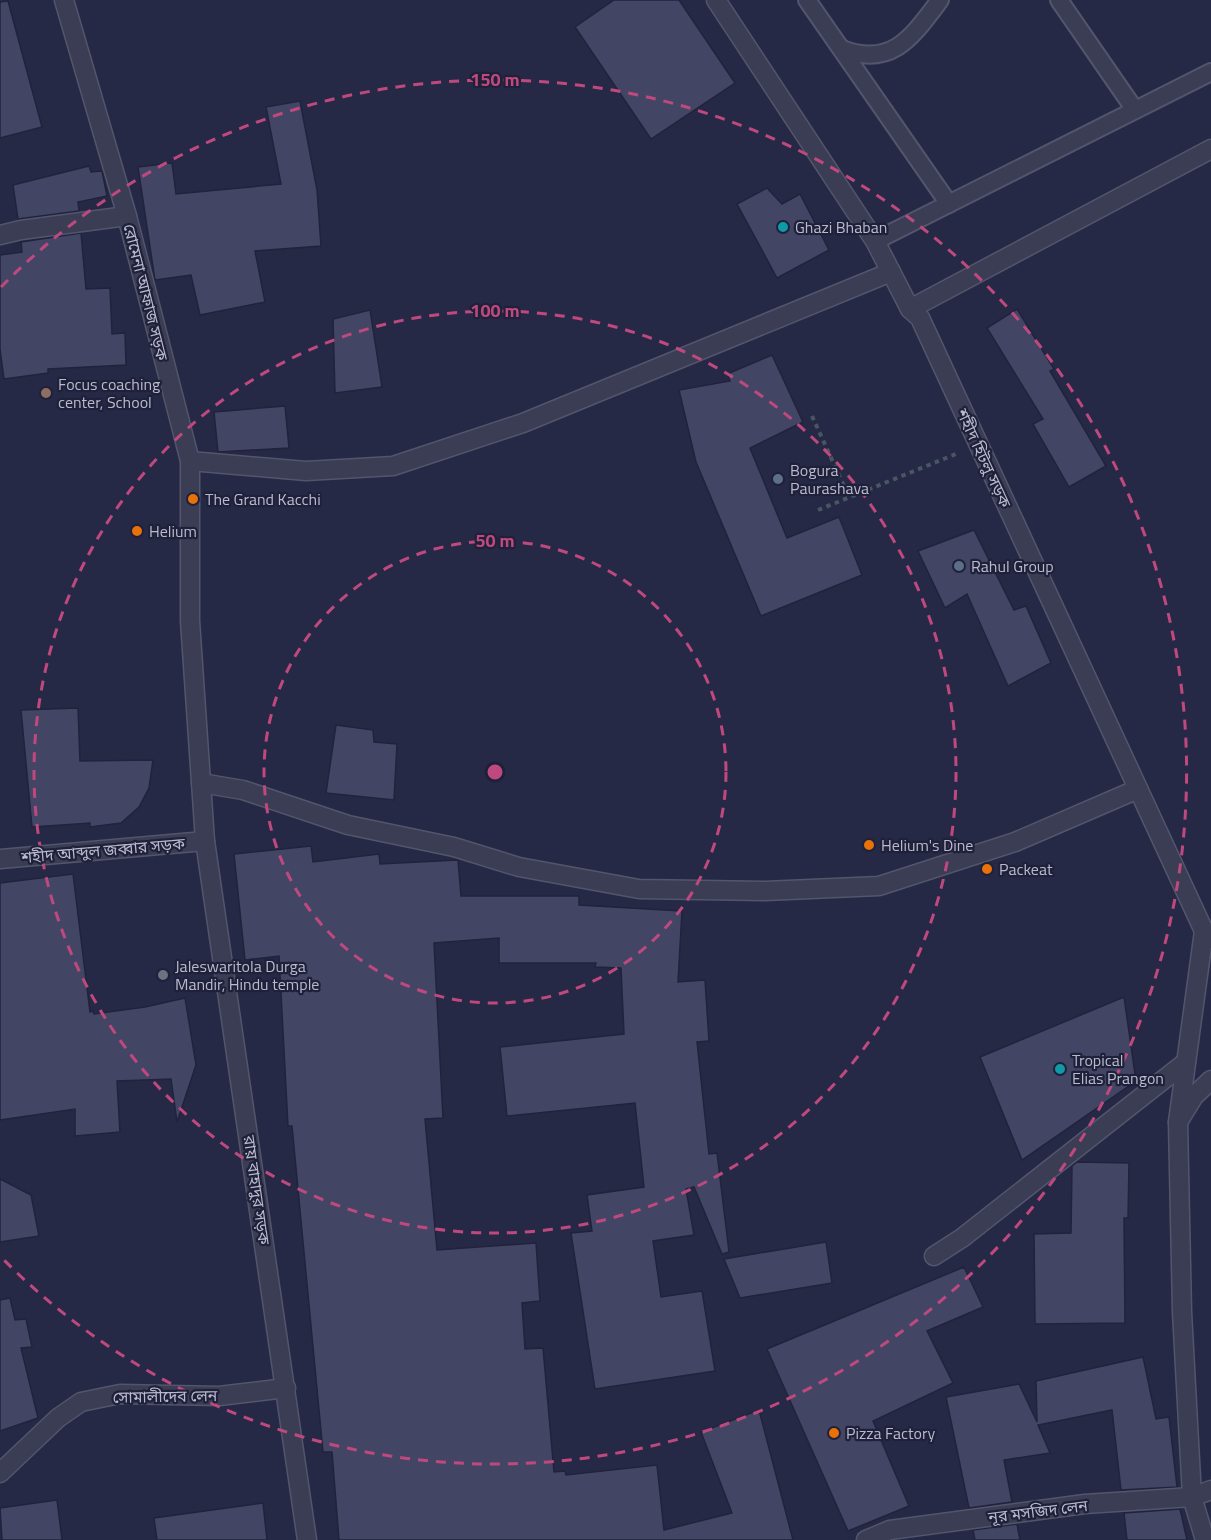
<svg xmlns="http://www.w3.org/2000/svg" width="1211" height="1540" viewBox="0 0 1211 1540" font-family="'Titillium Web','Noto Sans Bengali',sans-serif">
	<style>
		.building { fill: #434565; stroke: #21233c; stroke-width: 1.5 }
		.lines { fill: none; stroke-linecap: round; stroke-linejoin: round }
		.service-casing { stroke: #53556c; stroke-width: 20 }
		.minor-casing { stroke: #53556c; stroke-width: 21 }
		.tertiary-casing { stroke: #53556c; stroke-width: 21 }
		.path { stroke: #475662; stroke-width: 4; stroke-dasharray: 4.5 4.5; stroke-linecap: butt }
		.service { stroke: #3b3d54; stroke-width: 16 }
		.minor { stroke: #3b3d54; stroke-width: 18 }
		.tertiary { stroke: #3b3d54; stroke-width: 18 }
		.ring { fill: none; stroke: #bf497e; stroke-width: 3; stroke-dasharray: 10 8 }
		.culture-dot { fill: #0f9aa8; stroke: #1f213a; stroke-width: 2 }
		.education-dot { fill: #8d6e63; stroke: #1f213a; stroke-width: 2 }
		.service-dot { fill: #5c6f8a; stroke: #1f213a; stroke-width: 2 }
		.food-dot { fill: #e8710a; stroke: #1f213a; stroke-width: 2 }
		.worship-dot { fill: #6b7280; stroke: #1f213a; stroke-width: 2 }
		.labels { text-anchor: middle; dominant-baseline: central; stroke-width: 4.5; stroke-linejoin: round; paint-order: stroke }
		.poi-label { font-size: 16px; fill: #b9bace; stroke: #1f213a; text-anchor: start }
		.street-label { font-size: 16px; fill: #b9bace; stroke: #1f213a }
		.centre { fill: #bf497e; stroke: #1f213a; stroke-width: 3 }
		.ring-label { font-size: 18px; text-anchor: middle; font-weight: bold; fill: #bf497e; stroke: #1f213a; stroke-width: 4.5; stroke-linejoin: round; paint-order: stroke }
	</style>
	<rect width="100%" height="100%" fill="#262945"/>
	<!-- building -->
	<g class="building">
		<polygon points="614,0 679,0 735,83 651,139 575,27"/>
		<polygon points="8,1 42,127 0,138 0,2"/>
		<polygon points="300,101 317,190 321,246 255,251 265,302 200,315 191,275 155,280 138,167 172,163 176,194 281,184 266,107"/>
		<polygon points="89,166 91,172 102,171 107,196 78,202 79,211 18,219 13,185"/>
		<polygon points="767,188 782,204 800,194 829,250 777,278 737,204"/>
		<polygon points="81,233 86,289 110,288 112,334 125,333 126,365 48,369 48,373 4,379 0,349 0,255 22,252 21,242"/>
		<polygon points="1017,309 1054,369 1050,371 1106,466 1069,487 1033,424 1043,419 987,328"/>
		<polygon points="370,310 382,387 335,393 333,319"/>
		<polygon points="772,355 803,422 750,448 787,538 839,517 862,575 761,616 696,462 679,390 730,381 727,374"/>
		<polygon points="285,406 289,448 218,452 214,412"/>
		<polygon points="974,530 1014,610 1026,606 1051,663 1008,686 967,594 945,608 918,551"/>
		<polygon points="78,708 80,761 153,760 149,788 139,807 121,823 90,827 90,823 32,827 21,710"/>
		<polygon points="336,725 373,730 374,742 397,744 394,800 326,793"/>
		<polygon points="311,846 313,862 379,854 380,864 458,860 461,896 579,896 579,905 682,911 678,982 705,980 709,1041 697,1042 709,1154 717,1153 729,1252 722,1254 694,1187 686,1189 694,1235 653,1241 661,1297 702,1291 715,1371 595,1389 571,1233 592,1231 587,1195 644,1187 635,1103 507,1116 500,1047 624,1034 621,968 595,967 596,963 499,963 499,938 434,943 443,1118 425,1119 437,1250 536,1243 540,1301 522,1303 525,1349 543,1348 554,1472 565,1471 566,1475 657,1465 664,1530 732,1513 701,1432 759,1410 793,1540 339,1540 332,1452 323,1452 292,1126 288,1126 279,956 245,960 234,854"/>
		<polygon points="73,874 90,1012 93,1011 94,1014 145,1007 185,998 196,1065 177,1122 171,1079 117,1081 120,1132 75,1136 75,1109 0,1120 0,883"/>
		<polygon points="1124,997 1136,1081 1022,1160 980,1057"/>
		<polygon points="1077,1162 1129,1163 1128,1218 1124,1218 1125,1323 1035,1324 1034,1234 1071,1233 1072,1166"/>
		<polygon points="0,1179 31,1195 39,1236 0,1242"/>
		<polygon points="826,1242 832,1283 740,1298 724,1259"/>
		<polygon points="964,1267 983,1307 927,1331 953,1383 873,1421 909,1506 848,1531 767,1349"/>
		<polygon points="10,1298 15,1320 26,1319 32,1347 21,1348 38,1418 0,1431 0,1300"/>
		<polygon points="1143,1357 1156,1419 1169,1417 1177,1487 1121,1490 1112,1410 1038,1425 1050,1453 1004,1460 1012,1502 969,1508 946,1397 1019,1384 1037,1422 1036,1381"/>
		<polygon points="57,1500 62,1540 2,1540 0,1508"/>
		<polygon points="263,1503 267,1540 157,1540 154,1518"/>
		<polygon points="1180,1509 1187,1540 1127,1540 1124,1513"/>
		<polygon points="1017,1524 1020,1540 975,1540 973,1530"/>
	</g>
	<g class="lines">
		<defs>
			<g id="service">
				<polyline points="807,0 949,204"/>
				<polyline points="1059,0 1135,110"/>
				<path d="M842,49C892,68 912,37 940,0"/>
				<polyline points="875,241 1211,72"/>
			</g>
			<g id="minor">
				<polyline points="0,235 21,230 127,216"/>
				<polyline points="910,309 1211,149"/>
				<polyline points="190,461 306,471 393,466 523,423 891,272"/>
				<polyline points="201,783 243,790 348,825 454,847 519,867 639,889 765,891 879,886 1015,842 1138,789"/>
				<polyline points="1178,1122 1194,1096 1211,1080"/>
				<polyline points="934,1256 962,1238 1186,1062"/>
				<polyline points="0,1473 58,1418 81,1402 120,1394 219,1396 286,1388"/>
			</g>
			<g id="tertiary">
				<polyline points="64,0 127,216 190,461 190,621 205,841 307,1540"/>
				<polyline points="716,0 875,241 910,309 920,318 1204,931 1211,939"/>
				<polyline points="0,859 205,841"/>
				<polyline points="1204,931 1178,1122 1182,1312 1192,1497 1205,1540"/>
				<polyline points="866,1540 890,1530 1085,1504 1192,1497 1211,1490"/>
			</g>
		</defs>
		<!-- service casing -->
		<use href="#service" class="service-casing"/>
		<!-- minor casing -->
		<use href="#minor" class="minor-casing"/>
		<!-- tertiary casing -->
		<use href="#tertiary" class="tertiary-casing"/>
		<!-- path -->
		<g class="path">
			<polyline points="812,416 849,497"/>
			<polyline points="818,510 956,454"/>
		</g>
		<!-- service -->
		<use href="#service" class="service"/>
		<!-- minor -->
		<use href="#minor" class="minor"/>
		<!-- tertiary -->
		<use href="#tertiary" class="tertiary"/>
	</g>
	<!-- distance rings -->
	<g class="ring">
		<circle cx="495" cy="772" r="231"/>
		<circle cx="495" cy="772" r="461"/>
		<path d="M1 287A692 692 0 1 1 1 1257"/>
	</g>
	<!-- markers -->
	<g class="culture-dot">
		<circle cx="783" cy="227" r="6"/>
		<circle cx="1060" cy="1069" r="6"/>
	</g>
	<circle class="education-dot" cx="46" cy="393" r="6"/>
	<g class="service-dot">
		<circle cx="778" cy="479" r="6"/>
		<circle cx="959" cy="566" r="6"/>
	</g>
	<g class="food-dot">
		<circle cx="193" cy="499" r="6"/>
		<circle cx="137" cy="531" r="6"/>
		<circle cx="869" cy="845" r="6"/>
		<circle cx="987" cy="869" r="6"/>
		<circle cx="834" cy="1433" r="6"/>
	</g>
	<circle class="worship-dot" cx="163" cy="975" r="6"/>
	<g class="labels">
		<!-- poi labels -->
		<g class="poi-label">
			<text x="795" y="227">Ghazi Bhaban</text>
			<text x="58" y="384">Focus coaching<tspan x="58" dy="18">center, School</tspan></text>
			<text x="790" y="470">Bogura<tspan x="790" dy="18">Paurashava</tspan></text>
			<text x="205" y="499">The Grand Kacchi</text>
			<text x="149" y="531">Helium</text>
			<text x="971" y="566">Rahul Group</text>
			<text x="881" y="845">Helium's Dine</text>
			<text x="999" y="869">Packeat</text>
			<text x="175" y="966">Jaleswaritola Durga<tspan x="175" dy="18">Mandir, Hindu temple</tspan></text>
			<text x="1072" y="1060">Tropical<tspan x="1072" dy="18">Elias Prangon</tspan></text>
			<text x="846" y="1433">Pizza Factory</text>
		</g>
		<!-- street labels -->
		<g class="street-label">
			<text transform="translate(146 292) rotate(76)">রোমেনা আফাজ সড়ক</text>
			<text transform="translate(984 458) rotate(65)">শহীদ হিটলু সড়ক</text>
			<text transform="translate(103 850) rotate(-5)">শহীদ আব্দুল জব্বার সড়ক</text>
			<text transform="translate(257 1190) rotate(82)">রায় বাহাদুর সড়ক</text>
			<text transform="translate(165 1396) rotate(-1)">সোমালীদেব লেন</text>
			<text transform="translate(1038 1511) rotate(-7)">নূর মসজিদ লেন</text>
		</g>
	</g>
	<circle cx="495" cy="772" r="9" class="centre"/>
	<g class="ring-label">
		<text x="495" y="86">150 m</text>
		<text x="495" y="317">100 m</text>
		<text x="495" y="547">50 m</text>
	</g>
</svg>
